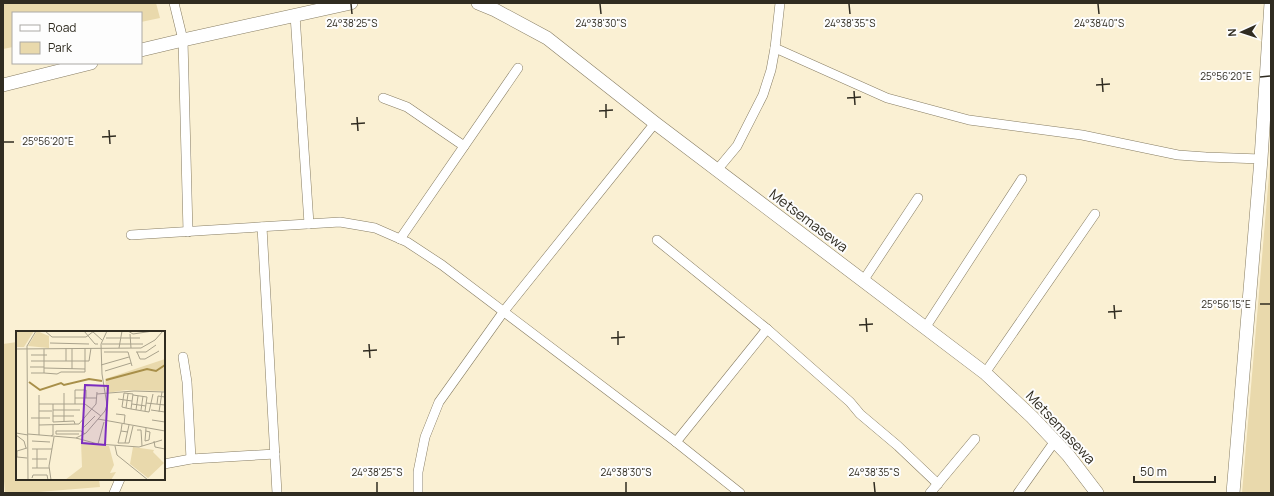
<svg xmlns="http://www.w3.org/2000/svg" width="1274" height="496" viewBox="0 0 1274 496" font-family="Manrope,sans-serif">
	<style>
		.green { fill: #e9d9ac }
		.lines { fill: none; stroke-linecap: round; stroke-linejoin: round }
		.street-casing { stroke: #877d63; stroke-width: 10 }
		.secondary-casing { stroke: #877d63; stroke-width: 14 }
		.street { stroke: #fff; stroke-width: 9 }
		.secondary { stroke: #fff; stroke-width: 13 }
		.ticks { fill: none; stroke: #302c21; stroke-width: 1.5 }
		.labels { text-anchor: middle; dominant-baseline: central; stroke-width: 4; stroke-linejoin: round; paint-order: stroke }
		.street-label { font-size: 14px; fill: #302c21; stroke: #fdfdfd }
		.inset-river { fill: none; stroke: #a88f49; stroke-width: 2 }
		.inset-road { fill: none; stroke: #a9a28c; stroke-width: 1 }
		.view { fill: #7b2cbf; fill-opacity: 0.15; stroke: #7b2cbf; stroke-width: 2 }
		.inset-edge { fill: none; stroke: #302c21; stroke-width: 2 }
		.ticks-label { font-size: 10px; text-anchor: middle; fill: #302c21; stroke: #fdfdfd; stroke-width: 4; stroke-linejoin: round; paint-order: stroke }
	</style>
	<rect width="100%" height="100%" fill="#faf0d3"/>
	<!-- green -->
	<g class="green">
		<polygon points="3,3 156,3 160,18 141,22 141,13 13,13 13,47 3,49"/>
		<polygon points="1271,151 1271,493 1242,493"/>
		<polygon points="17,342 17,479 99,479 100,487 26,493 5,493 3,469 3,344"/>
	</g>
	<g class="lines">
		<defs>
			<g id="street">
				<polyline points="174,3 183,40 188,232"/>
				<polyline points="295,15 309,224"/>
				<polyline points="775,48 887,98 969,120 1082,135 1178,155 1206,157 1261,159"/>
				<polyline points="383,98 407,107 464,146"/>
				<polyline points="717,170 737,146 763,95 771,70 775,48 780,3"/>
				<polyline points="262,227 277,493"/>
				<polyline points="131,235 340,222 375,228 407,242 442,265 676,442 740,493"/>
				<polyline points="400,239 518,68"/>
				<polyline points="657,240 767,329 850,402 860,414 898,446 938,484"/>
				<polyline points="863,281 918,198"/>
				<polyline points="925,328 1022,179"/>
				<polyline points="183,357 187,382 191,459"/>
				<polyline points="985,373 1095,214"/>
				<polyline points="676,442 767,329"/>
				<polyline points="164,464 191,459 275,454"/>
				<polyline points="114,493 120,479"/>
				<polyline points="418,493 418,472 425,437 439,402 504,311 655,123"/>
				<polyline points="930,493 975,439"/>
				<polyline points="1018,493 1055,441"/>
			</g>
			<g id="secondary">
				<polyline points="478,3 495,10 547,38 655,123 985,373 1032,417 1068,455 1097,493"/>
				<polyline points="141,50 183,40 351,3"/>
				<polyline points="3,85 91,63"/>
				<polyline points="1233,493 1261,159 1271,3"/>
			</g>
		</defs>
		<!-- street casing -->
		<use href="#street" class="street-casing"/>
		<!-- secondary casing -->
		<use href="#secondary" class="secondary-casing"/>
		<!-- street -->
		<use href="#street" class="street"/>
		<!-- secondary -->
		<use href="#secondary" class="secondary"/>
	</g>
	<!-- ticks -->
	<path class="ticks" d="M351,4L352,14M600,4L601,14M849,4L850,14M1098,4L1099,14M1260,77L1270,76M1102,78L1103,92M1096,85L1110,84M854,91L855,105M847,98L861,97M606,104V118M599,111L613,110M357,117L358,131M351,124L365,123M109,130L110,144M102,137L116,136M4,142H14M1260,304H1270M1114,305L1115,319M1108,312L1122,311M866,318L867,332M859,325L873,324M618,331V345M611,338L625,337M369,344L370,358M363,351L377,350M377,482V492M626,482V492M874,482L875,492"/>
	<g class="labels">
		<!-- street labels -->
		<g class="street-label">
			<text transform="translate(809 220) rotate(37)">Metsemasewa</text>
			<text transform="translate(1061 427) rotate(47)">Metsemasewa</text>
		</g>
	</g>
	<!-- overview -->
	<g transform="translate(16 331)">
		<rect width="149" height="149" fill="#faf0d3"/>
		<path d="M18,0L8,16H0V0ZM21,0L33,5V17L12,15ZM149,28V60L110,59L91,62L89,48ZM65,111L93,115L98,134L94,142L100,141L95,149H49L66,136ZM117,116L138,119L137,121L148,132L132,147L114,133Z" fill="#e9d9ac"/>
		<path class="inset-river" d="M90,49L131,38L140,40L149,34M13,51L24,59L45,52L48,54L73,48L86,50"/>
		<path class="inset-road" d="M29,0L36,6H70L78,0M68,0L79,13H82M76,0L86,9M112,0L117,3L137,0M114,3L115,17M90,7H124M34,12L73,13M86,13H127M50,17V30M56,17V38M103,17L106,0M0,18L125,17L139,9L147,0M28,18V42L41,43L45,41H69V17M88,21H112L116,35M120,21H130L140,14M121,21L124,28H129L143,20M15,24H31M15,30H73L75,17M85,34L113,26M14,36H28M28,37L69,38M89,40L115,32M15,42H28M48,62V90M81,63L118,60L149,61M23,64V104M117,64L131,66L129,80M59,67H81M102,68L116,70M130,72L149,74M23,73H69L85,85M59,73V59H70V67M116,73L130,75M141,73L142,65L149,66M110,77L112,63M115,78L117,63L108,62L106,76L110,77L115,78L133,81L137,63M37,79H64M120,79L122,65M125,79L127,65M135,79L149,81M23,80H36M143,81L146,61M100,83L109,84L108,93M37,85H58M15,87H34M82,88L149,100M136,89L149,91M37,91L58,90L59,93M37,91V73M106,93L105,100L112,101M23,94L63,93L80,73L81,61M67,97L79,85M130,97L129,110L133,109M121,99H125L126,115M40,100H65L69,103M40,100V103H63M130,100L134,101L133,109M0,102L12,104M12,103L60,107L70,102L89,80L91,74L86,43L85,13L91,0M0,104L8,110L10,117M35,105L37,104V94M60,107L82,113L123,116L146,109M16,110L34,111M138,110L139,116L149,118M102,112H113L117,95M102,112L105,100M109,112L113,94M82,113L88,91M99,115L101,124L132,149M11,117L1,120V126L11,127M16,118H36M21,118V137M16,128H31M16,137H33M16,147L17,144H31L32,149M12,149L11,15L20,0M35,149L33,135L38,106"/>
		<path class="view" d="M69,54L92,55L89,114L66,112Z"/>
		<rect width="149" height="149" class="inset-edge"/>
	</g>
	<g class="ticks-label">
		<text x="352" y="27">24°38'25"S</text>
		<text x="601" y="27">24°38'30"S</text>
		<text x="850" y="27">24°38'35"S</text>
		<text x="1099" y="27">24°38'40"S</text>
		<text x="1226" y="80">25°56'20"E</text>
		<text x="48" y="145">25°56'20"E</text>
		<text x="1226" y="308">25°56'15"E</text>
		<text x="377" y="476">24°38'25"S</text>
		<text x="626" y="476">24°38'30"S</text>
		<text x="874" y="476">24°38'35"S</text>
	</g>
	<!-- border -->
	<rect width="1274" height="496" fill="none" stroke="#302c21" stroke-width="8"/>
	<!-- legend -->
	<rect x="12" y="12" width="130" height="52" fill="#fdfdfd" stroke="#aba9a5"/>
	<rect x="20" y="25" width="20" height="6" fill="#ffffff" stroke="#aba9a5"/>
	<text x="48" y="32" font-size="12" fill="#302c21">Road</text>
	<rect x="20" y="42" width="20" height="12" fill="#e9d9ac" stroke="#aba9a5"/>
	<text x="48" y="52" font-size="12" fill="#302c21">Park</text>
	<!-- north arrow -->
	<g transform="translate(1242 32) rotate(267)" stroke="#fdfdfd" stroke-width="3" paint-order="stroke">
	<path d="M0-3L7 15L0 10L-7 15Z" fill="#302c21"/>
	<text y="-6" font-size="11" font-weight="bold" text-anchor="middle" fill="#302c21">N</text>
	</g>
	<!-- scale -->
	<path d="M1134 476v6h81v-6" fill="none" stroke="#302c21" stroke-width="2"/>
	<text x="1140" y="476" font-size="12" fill="#302c21" stroke="#fdfdfd" stroke-width="3" paint-order="stroke">50 m</text>
</svg>
